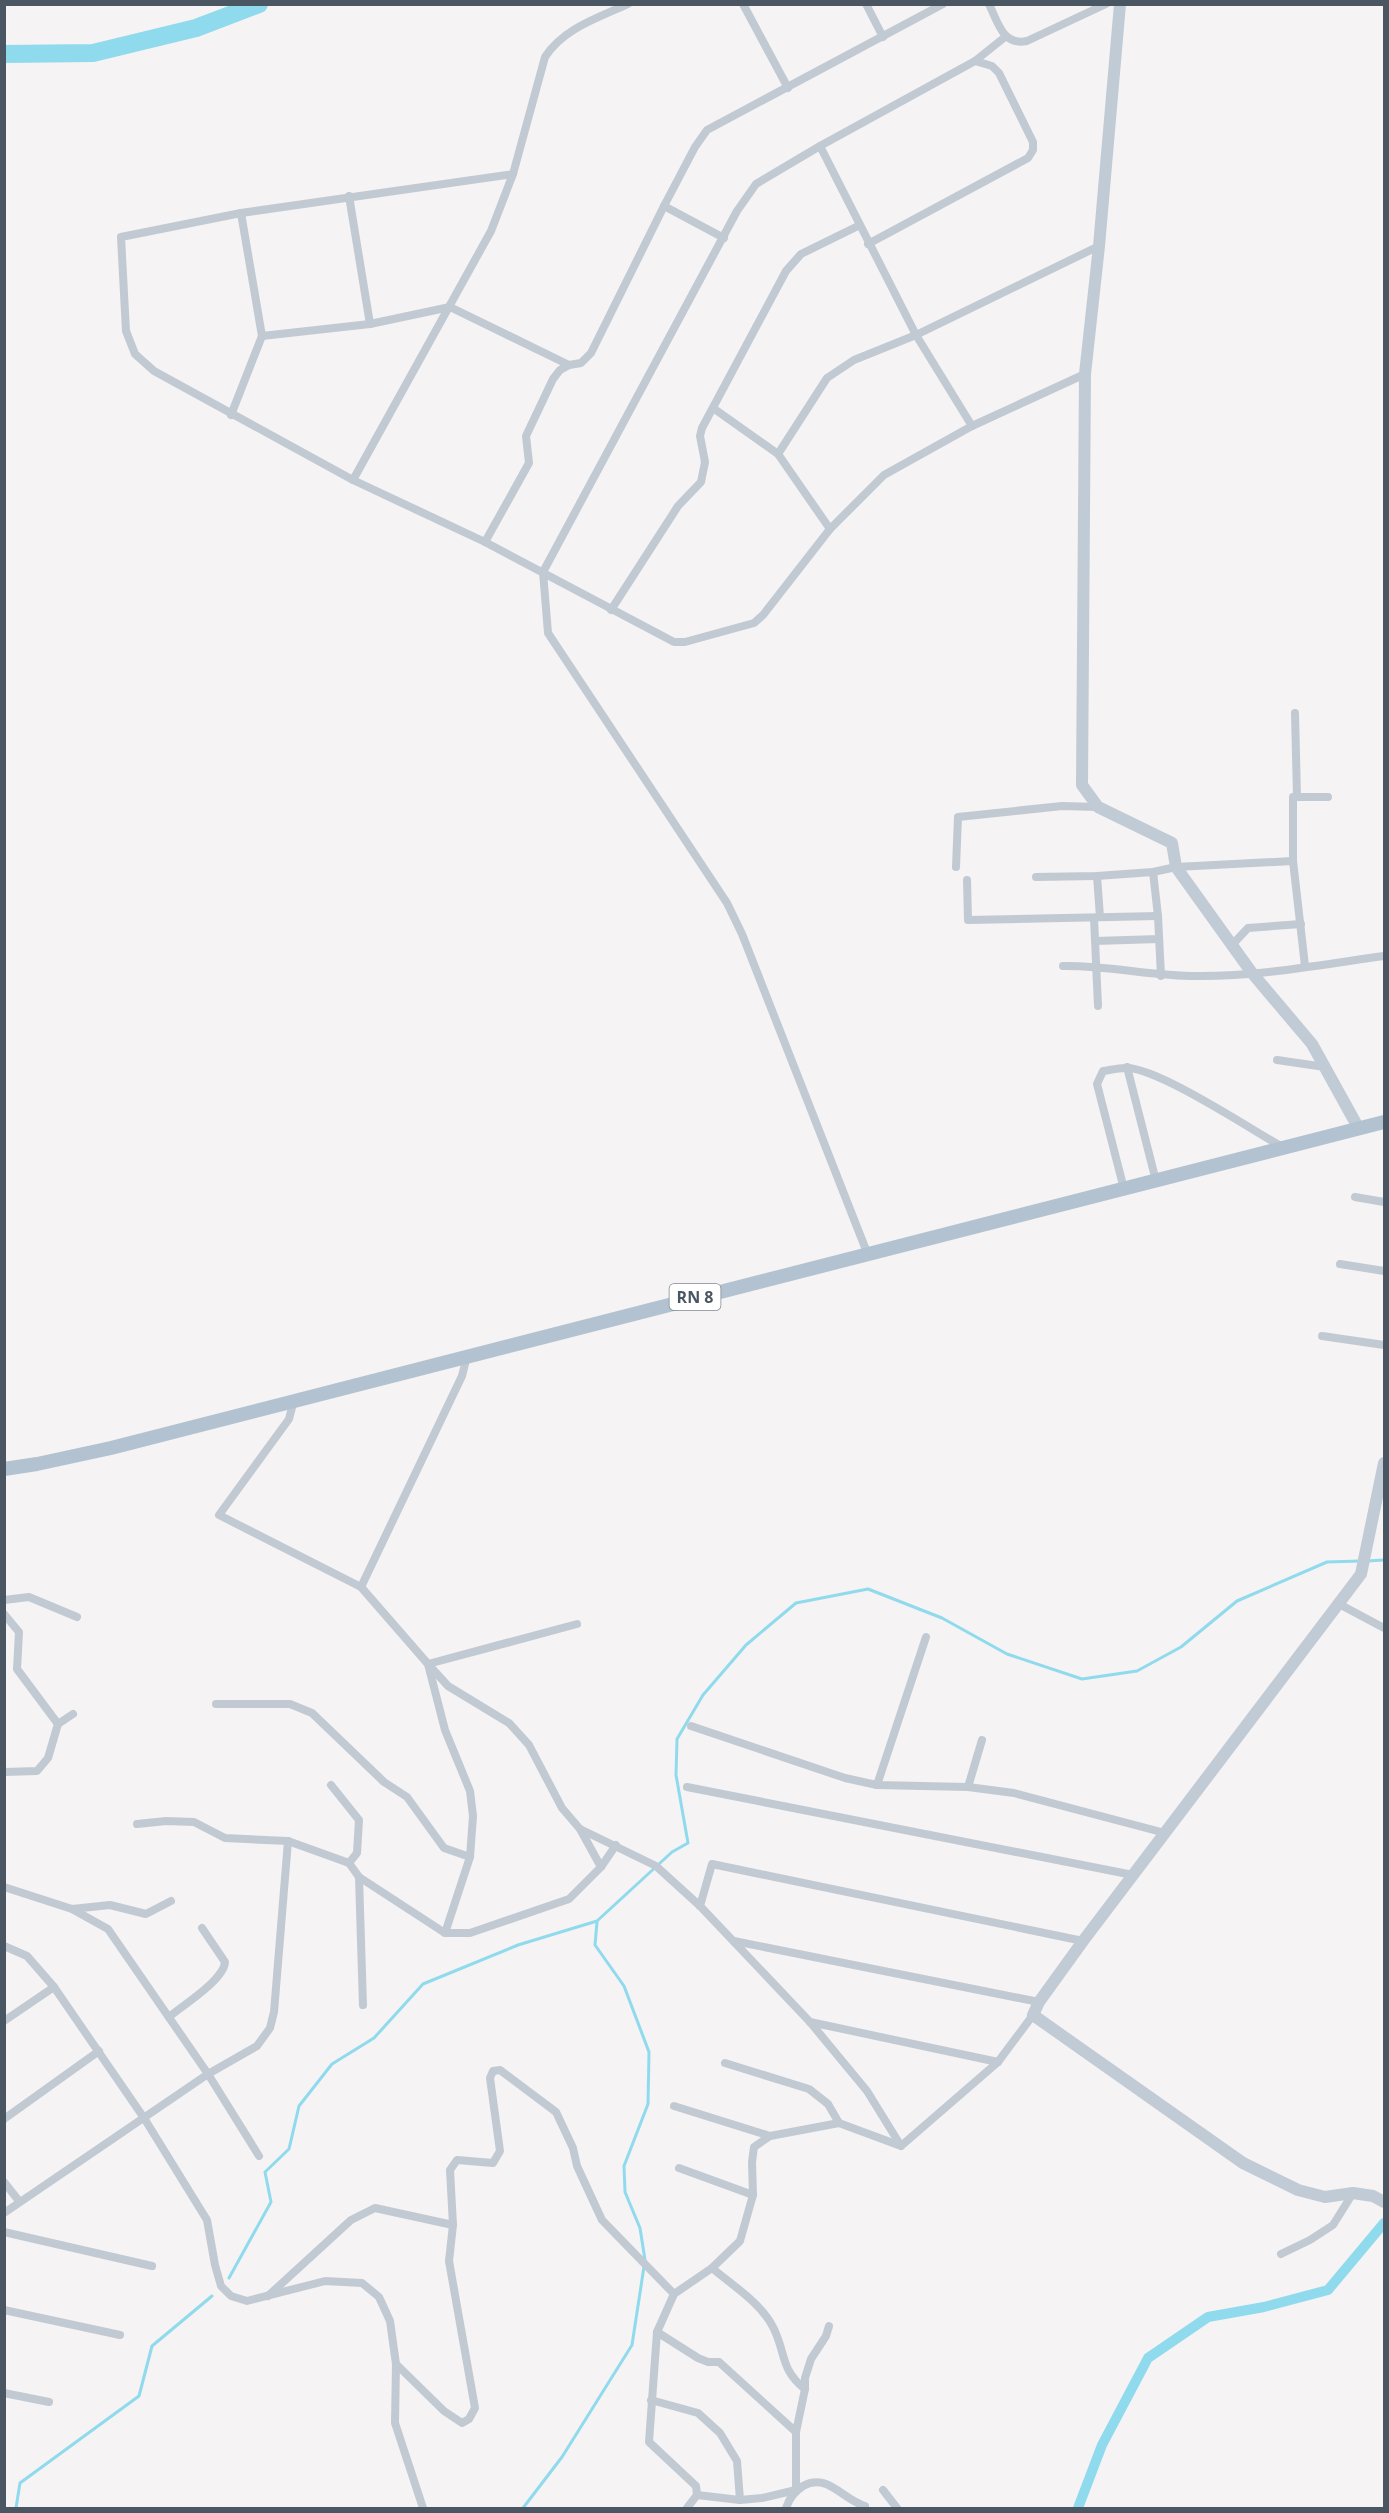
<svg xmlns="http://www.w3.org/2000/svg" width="1389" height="2513" viewBox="0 0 1389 2513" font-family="'Open Sans',sans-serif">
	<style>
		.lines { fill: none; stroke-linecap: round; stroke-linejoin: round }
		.stream { stroke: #90daee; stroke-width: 3 }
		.canal { stroke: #90daee; stroke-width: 10 }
		.river { stroke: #90daee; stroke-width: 18 }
		.street { stroke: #c1cad2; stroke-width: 8 }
		.secondary { stroke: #c1cbd6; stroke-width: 12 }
		.primary { stroke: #b3c2d1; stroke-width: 14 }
		.labels { text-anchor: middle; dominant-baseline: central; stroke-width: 5; stroke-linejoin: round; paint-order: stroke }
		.shield { fill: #fff; stroke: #808990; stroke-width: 1.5 }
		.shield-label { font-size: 16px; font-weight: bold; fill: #4a5661 }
	</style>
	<rect width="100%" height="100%" fill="#f5f3f3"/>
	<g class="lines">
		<!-- stream -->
		<g class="stream">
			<polyline points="1367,1561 1384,1560"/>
			<polyline points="229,2278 271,2202 265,2172 289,2149 299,2106 332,2064 374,2038 423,1984 518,1945 597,1921 672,1852 688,1843 676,1775 677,1739 703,1695 746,1645 796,1603 868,1589 942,1618 1007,1654 1082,1679 1137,1671 1181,1647 1237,1601 1327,1562 1360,1561"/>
			<polyline points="16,2508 20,2483 139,2396 152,2346 212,2296"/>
			<polyline points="523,2508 562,2457 632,2345 645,2260 640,2228 625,2192 624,2166 648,2104 649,2052 624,1986 595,1945 597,1922"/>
		</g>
		<!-- canal -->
		<polyline class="canal" points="1078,2508 1102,2445 1148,2358 1208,2317 1264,2307 1328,2290 1384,2223"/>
		<!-- river -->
		<polyline class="river" points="4,54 93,53 196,28 259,4"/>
		<!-- street -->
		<g class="street">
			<path d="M628,4C598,18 564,28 545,57L513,174L241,213L121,237L126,331L135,354L154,371L353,480L485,542L674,642H685L754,623L763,615L830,529L884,475L972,426L1085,374"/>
			<polyline points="743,4 788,88"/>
			<polyline points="866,4 883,37"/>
			<path d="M989,4C998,23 1003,46 1027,41L1106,4"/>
			<polyline points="975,61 1005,37"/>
			<polyline points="820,146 916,335 972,426"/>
			<polyline points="349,196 370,324"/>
			<polyline points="664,206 724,238"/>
			<polyline points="262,336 370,324 450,307 569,365"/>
			<polyline points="713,408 778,454 830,529"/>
			<polyline points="231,415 262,336 241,213"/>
			<polyline points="778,454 827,378 854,360 916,335 1099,246"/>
			<polyline points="353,480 491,231 513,174"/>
			<polyline points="485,542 529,463 526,436 553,379 560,370 569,365 581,363 591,353 664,206 695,147 707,130 943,4"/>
			<polyline points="611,610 678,506 701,482 705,462 700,436 702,428 786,271 801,254 858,226"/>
			<polyline points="1295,713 1297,797"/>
			<polyline points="956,867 958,817 1062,806 1098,807"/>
			<polyline points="1153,872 1158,916 1161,976"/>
			<polyline points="1097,876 1100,917"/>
			<polyline points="1036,877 1097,876 1153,872 1176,867 1293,861"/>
			<polyline points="967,880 968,920 1158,916"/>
			<polyline points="1094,918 1098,1006"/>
			<polyline points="1095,941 1159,939"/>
			<polyline points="1232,945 1248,928 1301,924"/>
			<path d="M1063,966C1109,965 1154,977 1201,976C1262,976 1324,964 1384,956"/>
			<polyline points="1305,966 1293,861 1293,797 1328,797"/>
			<polyline points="1277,1060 1325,1067"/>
			<polyline points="1127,1067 1156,1181"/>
			<path d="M1124,1189L1097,1084L1103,1071C1110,1070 1118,1068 1126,1068C1157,1067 1252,1130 1284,1148"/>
			<polyline points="1355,1197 1384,1202"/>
			<polyline points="868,1255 742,934 727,903 548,633 543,572 737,211 756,184 820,146 975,61 992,66 999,73 1033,142 1033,150 1028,158 868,244"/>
			<polyline points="1340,1264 1384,1271"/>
			<polyline points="1322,1336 1384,1345"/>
			<polyline points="294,1400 289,1419 219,1515 361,1587 428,1664 445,1730 470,1791 473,1816 470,1857 445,1933"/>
			<polyline points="361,1587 462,1376 467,1356"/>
			<polyline points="4,1600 29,1597 77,1617"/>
			<polyline points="1339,1604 1384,1628"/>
			<polyline points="4,1614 19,1632 17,1669 58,1724"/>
			<polyline points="577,1624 428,1664 448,1686 509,1723 529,1745 562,1808 580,1829 656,1866 700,1906 810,2022 867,2091 901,2146"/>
			<polyline points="216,1704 290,1704 312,1713 384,1782 407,1797 444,1848 470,1857"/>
			<polyline points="691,1726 845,1778 877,1785 968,1787 1014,1793 1165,1833"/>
			<polyline points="4,1772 37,1771 48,1758 58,1724 73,1714"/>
			<polyline points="877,1785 926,1637"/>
			<polyline points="687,1787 1133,1875"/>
			<polyline points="968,1787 982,1740"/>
			<polyline points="137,1824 166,1821 194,1822 225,1838 288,1841"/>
			<polyline points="580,1829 601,1867"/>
			<polyline points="349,1863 359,1877 445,1933 470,1933 569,1899 601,1867 616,1845"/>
			<polyline points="359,1877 363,2005"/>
			<polyline points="4,1887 72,1909 110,1905 146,1914 171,1901"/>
			<polyline points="700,1906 712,1864 1083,1941"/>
			<polyline points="72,1909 108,1929 208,2074 259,2156"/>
			<polyline points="734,1941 1039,2002"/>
			<polyline points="4,1946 27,1956 54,1987 144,2118 207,2220 215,2265 221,2286 231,2296 247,2301 325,2281 362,2283 379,2297 390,2321 396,2364 395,2423 423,2508"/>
			<path d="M169,2017C183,2005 224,1980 225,1962L202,1928"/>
			<polyline points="4,2021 54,1987"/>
			<polyline points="810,2022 998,2062"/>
			<polyline points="725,2063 809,2089 828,2104 839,2123"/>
			<polyline points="674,2106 770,2136"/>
			<polyline points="4,2119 99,2051"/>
			<polyline points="679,2168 753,2195"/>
			<polyline points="4,2182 19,2201"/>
			<polyline points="4,2213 208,2074 257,2046 270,2028 274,2012 288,1841 349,1863 357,1853 359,1820 331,1785"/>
			<polyline points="4,2232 152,2266"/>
			<polyline points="1281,2254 1310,2240 1333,2225 1353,2193"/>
			<path d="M712,2268C732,2285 761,2303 773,2327C786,2352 780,2370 805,2389"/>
			<polyline points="268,2296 351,2220 375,2208 453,2225"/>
			<polyline points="4,2310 120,2335"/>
			<polyline points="657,2332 698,2358 708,2362 719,2362 796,2432"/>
			<polyline points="396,2364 444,2411 462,2423 469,2419 475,2408 449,2261 453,2225 450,2170 457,2160 493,2163 500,2151 490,2078 493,2071 500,2070 556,2112 573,2148 577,2166 602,2220 674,2294"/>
			<polyline points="4,2393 49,2402"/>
			<polyline points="651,2400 698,2413 720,2433 737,2461 740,2500"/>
			<polyline points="883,2490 897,2508"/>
			<polyline points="697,2495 740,2500 762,2498 796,2490 796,2432 805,2389 805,2378 811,2359 826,2336 829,2326"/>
			<polyline points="687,2508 697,2495 696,2486 649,2442 657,2332 674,2294 712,2268 740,2241 753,2195 752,2162 754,2147 770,2136 839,2123 901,2146 998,2062 1033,2015"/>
			<path d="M786,2508C789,2499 795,2491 803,2486C827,2472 843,2500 865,2506"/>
		</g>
		<!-- secondary -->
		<g class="secondary">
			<polyline points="1120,4 1099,246 1085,374 1082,785 1098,807 1172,843 1176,867 1252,973 1312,1044 1359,1129"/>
			<polyline points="1384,1463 1361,1574 1083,1941 1039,2002 1033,2015 1243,2163 1298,2190 1325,2197 1353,2193 1373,2196 1384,2202"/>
		</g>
		<!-- primary -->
		<polyline class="primary" points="4,1469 37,1464 111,1448 1384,1122"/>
	</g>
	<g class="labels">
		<!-- shield labels -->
		<rect class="shield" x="669.5" y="1284" width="51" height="26" rx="4.5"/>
		<g class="shield-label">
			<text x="695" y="1297">RN 8</text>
		</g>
	</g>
	<!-- border -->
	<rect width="1389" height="2513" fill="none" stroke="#4a5661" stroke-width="12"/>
</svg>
